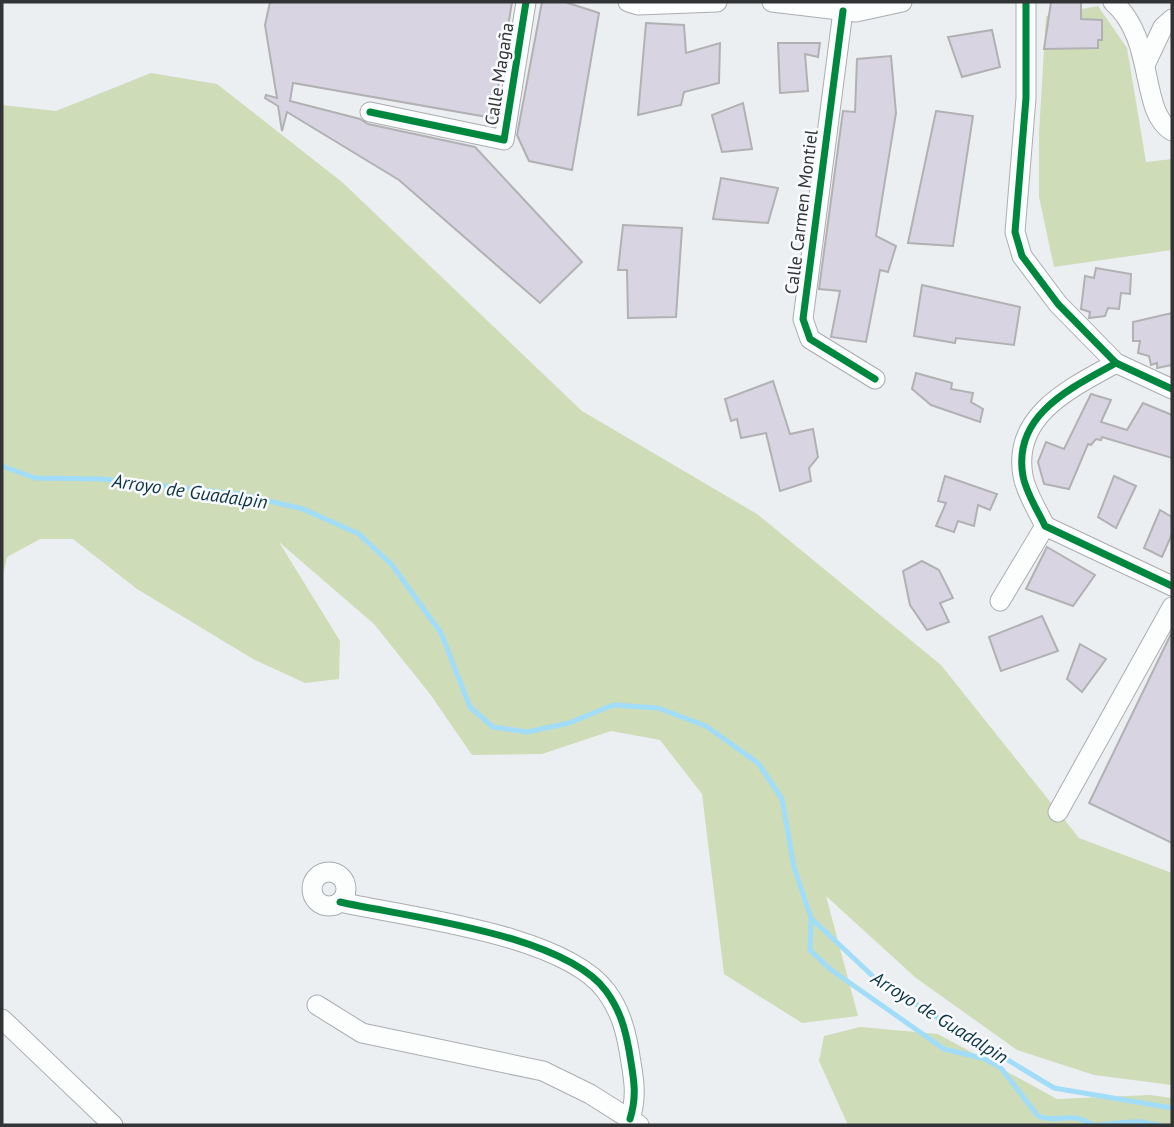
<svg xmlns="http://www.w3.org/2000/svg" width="1174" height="1127" viewBox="0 0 1174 1127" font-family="'PT Sans',sans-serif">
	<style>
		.green { fill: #cedcb8 }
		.water { fill: #a1ddf8 }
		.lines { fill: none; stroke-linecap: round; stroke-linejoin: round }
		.stream { stroke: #a1ddf8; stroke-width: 5 }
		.building { fill: #d9d4e1; stroke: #b1b1b4; stroke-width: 2 }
		.minor-casing { stroke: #abacaf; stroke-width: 21 }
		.minor { stroke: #fcfdfd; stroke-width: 19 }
		.cycleway-casing { stroke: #f9fbff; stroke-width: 11 }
		.cycleway { stroke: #00873e; stroke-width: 7 }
		.labels { text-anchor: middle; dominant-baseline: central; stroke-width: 5; stroke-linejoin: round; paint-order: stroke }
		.street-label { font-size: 18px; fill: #313335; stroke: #f9fbff }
		.water-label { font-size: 19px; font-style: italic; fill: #0b3342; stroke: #f9fbff }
	</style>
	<rect width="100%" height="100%" fill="#eceff2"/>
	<!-- green -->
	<g class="green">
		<polygon points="1098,6 1127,48 1146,162 1172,159 1172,250 1054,267 1039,197 1039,133 1046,16"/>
		<polygon points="151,73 217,84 342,182 582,411 757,514 941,665 1079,838 1172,873 1172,1085 1094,1075 1017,1050 916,978 826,896 858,1016 802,1023 724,974 702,794 660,740 611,731 542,754 472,755 430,694 374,624 279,542 340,641 339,679 305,683 253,659 137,589 73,539 40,539 7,557 2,579 2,105 56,111"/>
		<polygon points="860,1027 938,1034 1057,1099 1150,1095 1172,1098 1172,1125 848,1125 819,1061 824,1036"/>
	</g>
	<!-- water -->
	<path class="water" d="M1140,1119L1172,1125H1089C1097,1121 1128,1120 1140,1119Z"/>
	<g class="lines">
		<!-- stream -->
		<g class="stream">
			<polyline points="2,466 35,478 102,479 239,494 303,509 359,534 392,565 441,633 470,707 493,727 527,732 569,723 613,705 658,708 706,726 758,763 782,799 794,867 811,918 879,982 1054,1088 1172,1108"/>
			<path d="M811,918L810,950L830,969L944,1049L985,1059L1000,1067L1038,1116C1057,1124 1070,1110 1093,1125"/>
		</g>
	</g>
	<!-- building -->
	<g class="building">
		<polygon points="270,2 512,2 493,118 293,83 290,101 360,119 368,124 475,147 582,262 540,303 399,180 287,112 282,131 278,106 265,98 266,95 277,98 265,25"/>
		<polygon points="542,2 565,2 599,13 572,170 529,161 517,135"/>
		<polygon points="1051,2 1081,2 1081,19 1102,20 1102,40 1098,40 1098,48 1044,49"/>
		<polygon points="646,23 684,25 686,53 720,43 719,83 684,92 681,105 638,115"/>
		<polygon points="992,30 1000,67 962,77 948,37"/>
		<polygon points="778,43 820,43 818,57 805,54 808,91 780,93"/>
		<polygon points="891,56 896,113 876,236 896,246 888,272 880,270 866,342 831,337 840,291 819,289 843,111 855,112 857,59"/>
		<polygon points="743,103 752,149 722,152 712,115"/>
		<polygon points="936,111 973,116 953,246 908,243"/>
		<polygon points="721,178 778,188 768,223 713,219"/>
		<polygon points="623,225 682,228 676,317 628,318 627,270 618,270"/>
		<polygon points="1096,268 1131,274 1130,294 1121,293 1119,309 1108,308 1105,316 1089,318 1090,312 1081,309 1085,276 1094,278"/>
		<polygon points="922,285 1020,307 1014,345 956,338 955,343 914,336"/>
		<polygon points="1172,313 1172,365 1157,368 1157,363 1151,365 1149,356 1138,353 1140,341 1133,341 1133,322"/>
		<polygon points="916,373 952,383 951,389 973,393 971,402 983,409 980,422 931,405 912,389"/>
		<polygon points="773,381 790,434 813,429 818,457 809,468 811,481 780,491 766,433 741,438 737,419 731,421 725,399"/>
		<polygon points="1091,394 1111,400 1101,422 1127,430 1143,403 1172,415 1172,458 1102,437 1101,440 1096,439 1091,445 1088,444 1069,489 1044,484 1038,462 1046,442 1064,449"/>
		<polygon points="945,476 997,494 990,510 978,505 974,526 958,521 954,532 936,526 946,503 938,501"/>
		<polygon points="1114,476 1136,486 1116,528 1098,517"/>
		<polygon points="1160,510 1172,517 1172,534 1162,557 1144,548"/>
		<polygon points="1047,547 1095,575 1073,606 1026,589"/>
		<polygon points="922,561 939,570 953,598 940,603 949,622 927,630 910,605 903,571"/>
		<polygon points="1042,616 1058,651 1001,671 989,637"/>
		<polygon points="1172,632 1172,843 1089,803"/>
		<polygon points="1080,644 1106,659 1082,692 1067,679"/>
	</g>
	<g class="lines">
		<defs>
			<g id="minor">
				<polyline points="628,2 638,5 717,2"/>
				<polyline points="772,2 856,12 902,2"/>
				<polyline points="1026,2 1026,98 1015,232 1022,256 1058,304 1116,363 1172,389"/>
				<path d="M1113,2C1156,39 1139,112 1172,131"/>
				<polyline points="843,11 803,319 810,339 875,379"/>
				<polyline points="1146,63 1163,27 1172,19"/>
				<polyline points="370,112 504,140 526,2"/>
				<path d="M1116,363C1071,388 1012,415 1023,476C1026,493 1038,511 1045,526L1172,586"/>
				<polyline points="1000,601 1045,526"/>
				<polyline points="1058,812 1172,607"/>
				<circle cx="329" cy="889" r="17"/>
				<path d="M340,902C407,917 564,934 606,991C620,1010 625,1028 629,1050C633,1076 638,1093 630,1119"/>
				<polyline points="317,1005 362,1033 543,1071 590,1094 639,1125"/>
				<polyline points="2,1019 113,1125"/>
			</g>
		</defs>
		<!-- minor casing -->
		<use href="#minor" class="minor-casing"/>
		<!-- minor -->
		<use href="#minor" class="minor"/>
		<defs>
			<g id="cycleway">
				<polyline points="1026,2 1026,98 1015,232 1022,256 1058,304 1116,363 1172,389"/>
				<polyline points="843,11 803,319 810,339 875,379"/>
				<polyline points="370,112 504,140 526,2"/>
				<path d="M1116,363C1071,388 1012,415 1023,476C1026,493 1038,511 1045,526L1172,586"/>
				<path d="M340,902C407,917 564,934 606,991C620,1010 625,1028 629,1050C633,1076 638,1093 630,1119"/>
			</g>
		</defs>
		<!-- cycleway casing -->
		<use href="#cycleway" class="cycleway-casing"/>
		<!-- cycleway -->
		<use href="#cycleway" class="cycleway"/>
	</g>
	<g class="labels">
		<!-- street labels -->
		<g class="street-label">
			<text transform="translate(499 74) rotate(-81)">Calle Magaña</text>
			<text transform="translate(801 212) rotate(-83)">Calle Carmen Montiel</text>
		</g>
		<!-- water labels -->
		<g class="water-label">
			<text transform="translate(190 491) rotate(8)">Arroyo de Guadalpin</text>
			<text transform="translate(940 1017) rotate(32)">Arroyo de Guadalpin</text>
		</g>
	</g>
	<!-- border -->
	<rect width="1174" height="1127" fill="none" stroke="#313335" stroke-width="7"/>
</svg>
